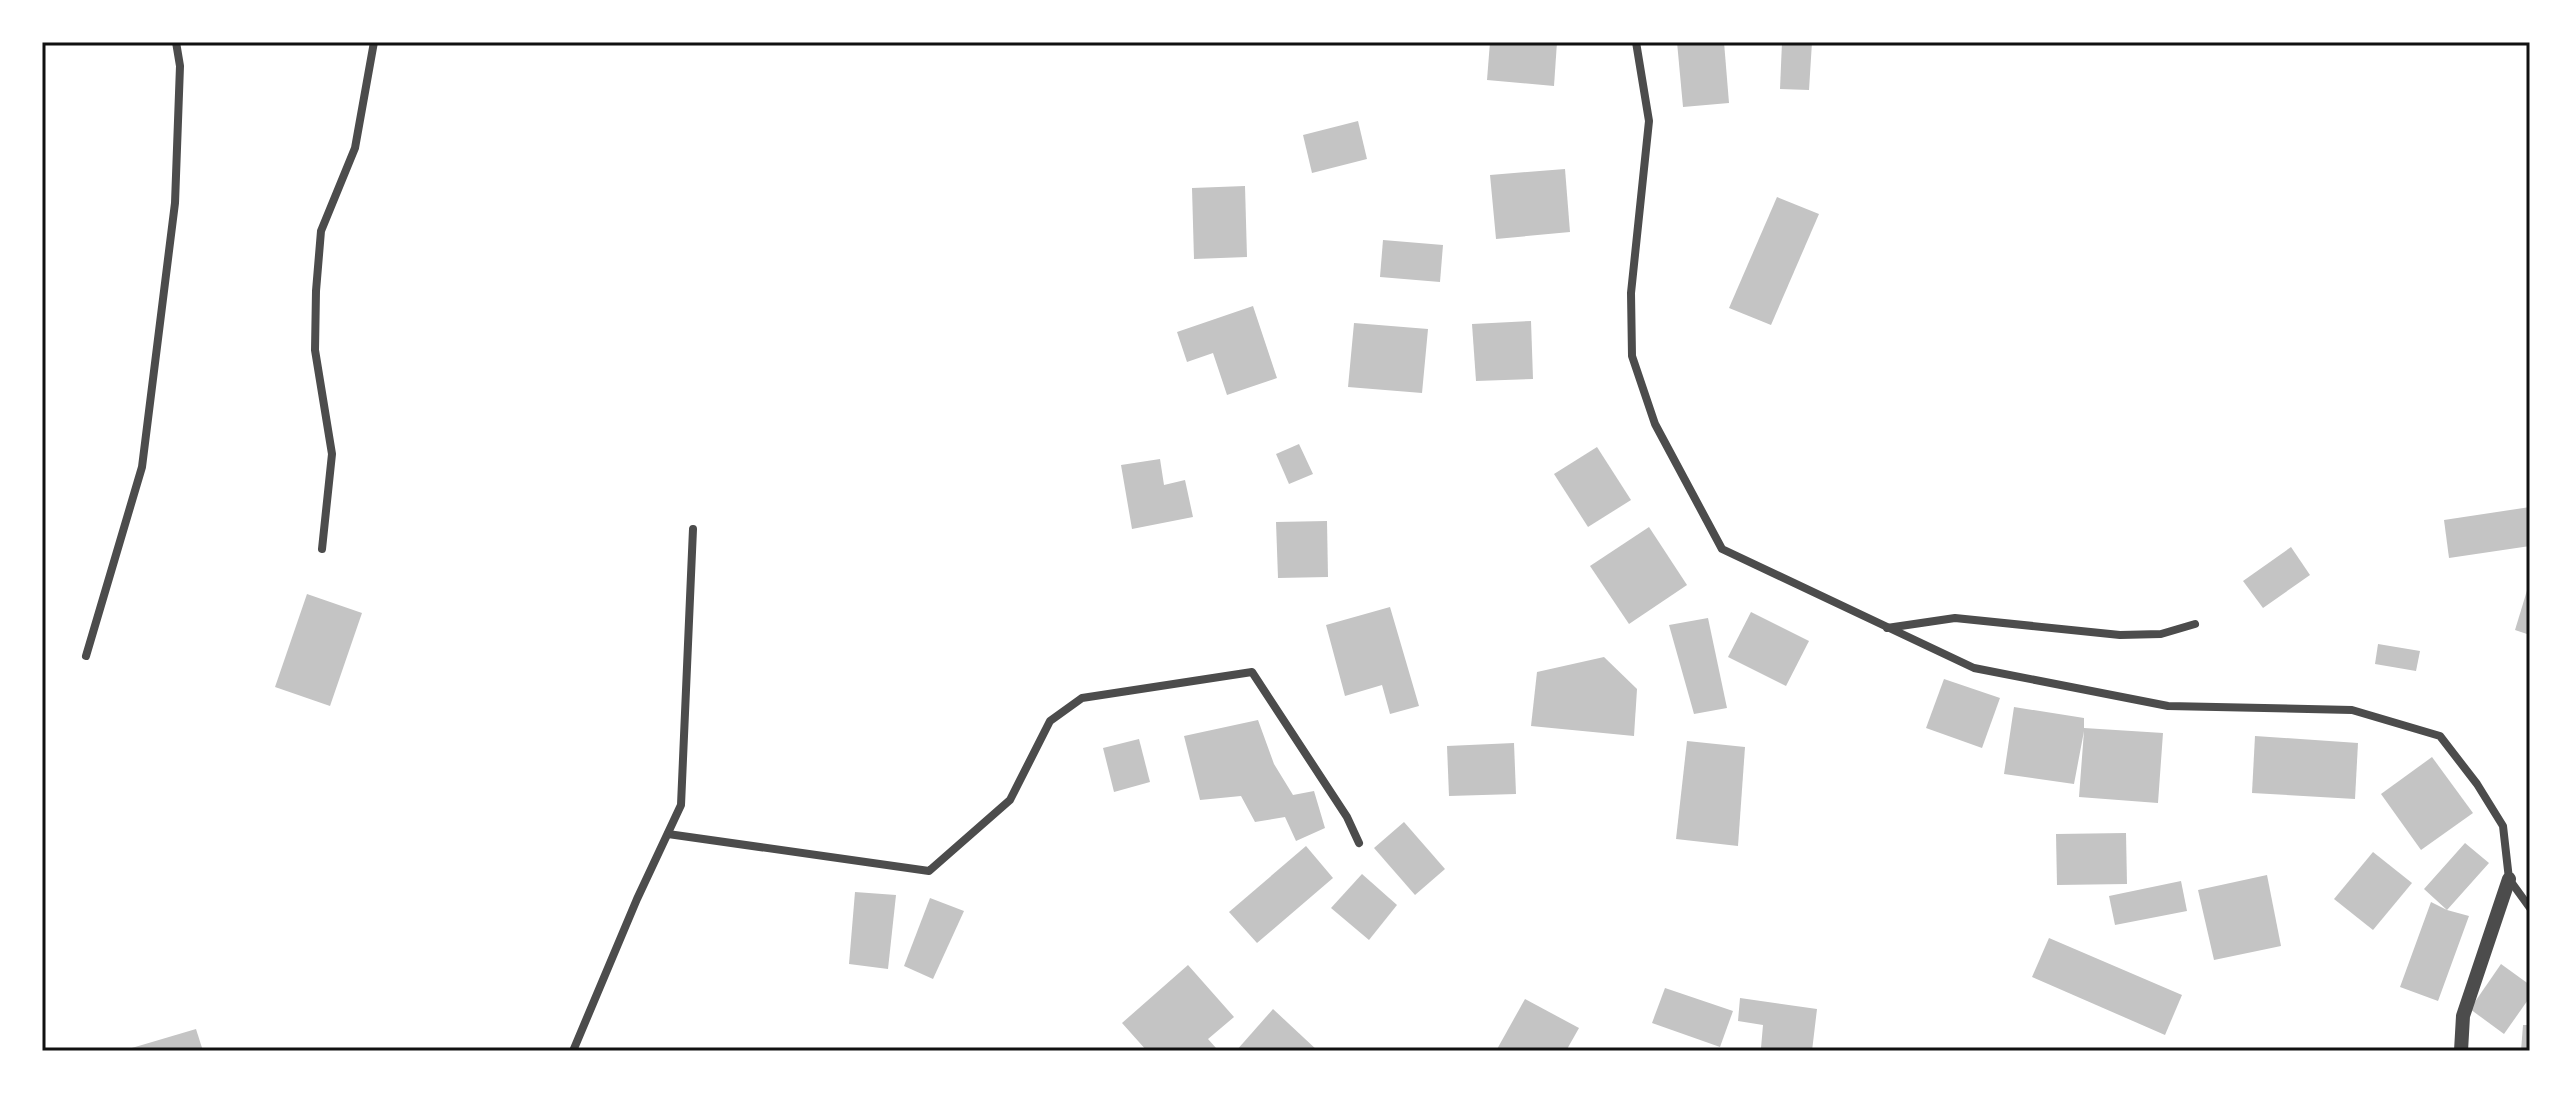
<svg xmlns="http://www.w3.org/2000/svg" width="2572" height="1093" viewBox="0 0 2572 1093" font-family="Rubik,sans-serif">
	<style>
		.building { fill: #c4c4c4 }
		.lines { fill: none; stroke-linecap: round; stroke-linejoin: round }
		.minor { stroke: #4c4c4c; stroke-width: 8 }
		.tertiary { stroke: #4c4c4c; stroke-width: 14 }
		.neatline { fill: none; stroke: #111; stroke-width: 3 }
	</style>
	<rect width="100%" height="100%" fill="#fff"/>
	<!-- building -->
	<g class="building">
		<polygon points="1490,42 1557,42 1554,86 1487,80"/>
		<polygon points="1677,42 1724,42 1729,103 1683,107"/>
		<polygon points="1782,42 1812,42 1809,90 1780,89"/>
		<polygon points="1358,121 1367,159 1312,173 1303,135"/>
		<polygon points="1565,169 1570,232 1496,239 1490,175"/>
		<polygon points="1245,186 1247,257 1194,259 1192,188"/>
		<polygon points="1777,197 1819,214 1771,325 1729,308"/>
		<polygon points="1383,240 1443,245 1440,282 1380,277"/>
		<polygon points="1253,306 1277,378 1227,395 1213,353 1187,362 1177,332"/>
		<polygon points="1531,321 1533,379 1476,381 1472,324"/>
		<polygon points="1354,323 1428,329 1422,393 1348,387"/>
		<polygon points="1299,444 1313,474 1289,484 1276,454"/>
		<polygon points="1597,447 1631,500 1588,527 1554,474"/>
		<polygon points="1160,459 1164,485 1185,480 1193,517 1132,529 1121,465"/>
		<polygon points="2530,507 2530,546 2449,558 2444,520"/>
		<polygon points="1327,521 1328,577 1278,578 1276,522"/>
		<polygon points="1649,527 1687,585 1629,624 1590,566"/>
		<polygon points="2291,547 2310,575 2263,608 2243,581"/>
		<polygon points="2529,584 2530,584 2530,635 2515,630"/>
		<polygon points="307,594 362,613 330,706 275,687"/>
		<polygon points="1390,607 1419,706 1390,714 1382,685 1345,696 1326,625"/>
		<polygon points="1751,612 1809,641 1786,686 1728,657"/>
		<polygon points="1708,618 1727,708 1694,714 1669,625"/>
		<polygon points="2378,644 2420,651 2416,671 2375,664"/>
		<polygon points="1604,657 1637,689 1634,736 1531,726 1537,672"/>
		<polygon points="1944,679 2000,698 1982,748 1926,728"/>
		<polygon points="2014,707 2084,718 2084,728 2163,733 2158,803 2079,797 2084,731 2074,784 2004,774"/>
		<polygon points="1258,720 1274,764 1293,795 1314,791 1325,828 1296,841 1285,817 1255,822 1241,796 1200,800 1184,736"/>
		<polygon points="2255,736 2358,743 2355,799 2252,793"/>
		<polygon points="1139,739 1150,782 1114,792 1103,748"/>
		<polygon points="1687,741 1745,747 1738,846 1676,839"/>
		<polygon points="1514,743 1516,794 1449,796 1447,746"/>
		<polygon points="2432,757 2473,813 2421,850 2381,794"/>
		<polygon points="1404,822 1445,869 1415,895 1374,848"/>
		<polygon points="2126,833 2127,884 2057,885 2056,834"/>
		<polygon points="2465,843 2489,863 2447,910 2469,916 2438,1001 2400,987 2431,902 2447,910 2424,889"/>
		<polygon points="1306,846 1333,878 1257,943 1229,912"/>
		<polygon points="2373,852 2412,883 2373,930 2334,899"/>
		<polygon points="1362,874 1397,905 1369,940 1331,908"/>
		<polygon points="2267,875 2281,946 2214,960 2198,890"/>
		<polygon points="2181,881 2187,911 2115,925 2109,896"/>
		<polygon points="855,892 896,895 888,969 849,964"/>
		<polygon points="930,898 964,911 933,979 904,966"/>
		<polygon points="2049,938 2182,995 2165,1035 2032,977"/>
		<polygon points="2501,964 2530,985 2530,997 2504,1034 2470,1009"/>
		<polygon points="1188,965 1234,1017 1208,1039 1216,1048 1213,1051 1147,1051 1122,1023"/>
		<polygon points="1665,988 1733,1011 1720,1047 1652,1023"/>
		<polygon points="1740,998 1817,1009 1812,1051 1761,1048 1763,1025 1738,1021"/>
		<polygon points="1525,999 1579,1028 1566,1051 1496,1051"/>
		<polygon points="1273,1009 1318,1051 1236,1051"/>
		<polygon points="2523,1025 2530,1025 2530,1051 2521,1051"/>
		<polygon points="196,1029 203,1051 125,1051 125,1050"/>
	</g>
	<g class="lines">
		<!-- minor -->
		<g class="minor">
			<polyline points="1636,42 1649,121 1631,293 1632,356 1655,424 1722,549 1974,668 2168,706 2352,710 2440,736 2477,784 2503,826 2509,879 2530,908"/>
			<polyline points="322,549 332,454 315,350 316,291 321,231 355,148 374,42"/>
			<polyline points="1887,628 1955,618 2120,635 2161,634 2195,624"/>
			<polyline points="86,656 142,467 175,203 180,66 176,42"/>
			<polyline points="668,834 929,871 1010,800 1050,721 1082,698 1252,672 1347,817 1359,843"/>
			<polyline points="573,1051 637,899 681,805 693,529"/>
		</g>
		<!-- tertiary -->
		<polyline class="tertiary" points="2461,1051 2463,1016 2509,879"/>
	</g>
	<!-- border -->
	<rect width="2572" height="1093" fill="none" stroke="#ffffff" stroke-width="88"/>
	<rect x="44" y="44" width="2484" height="1005" class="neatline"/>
</svg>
